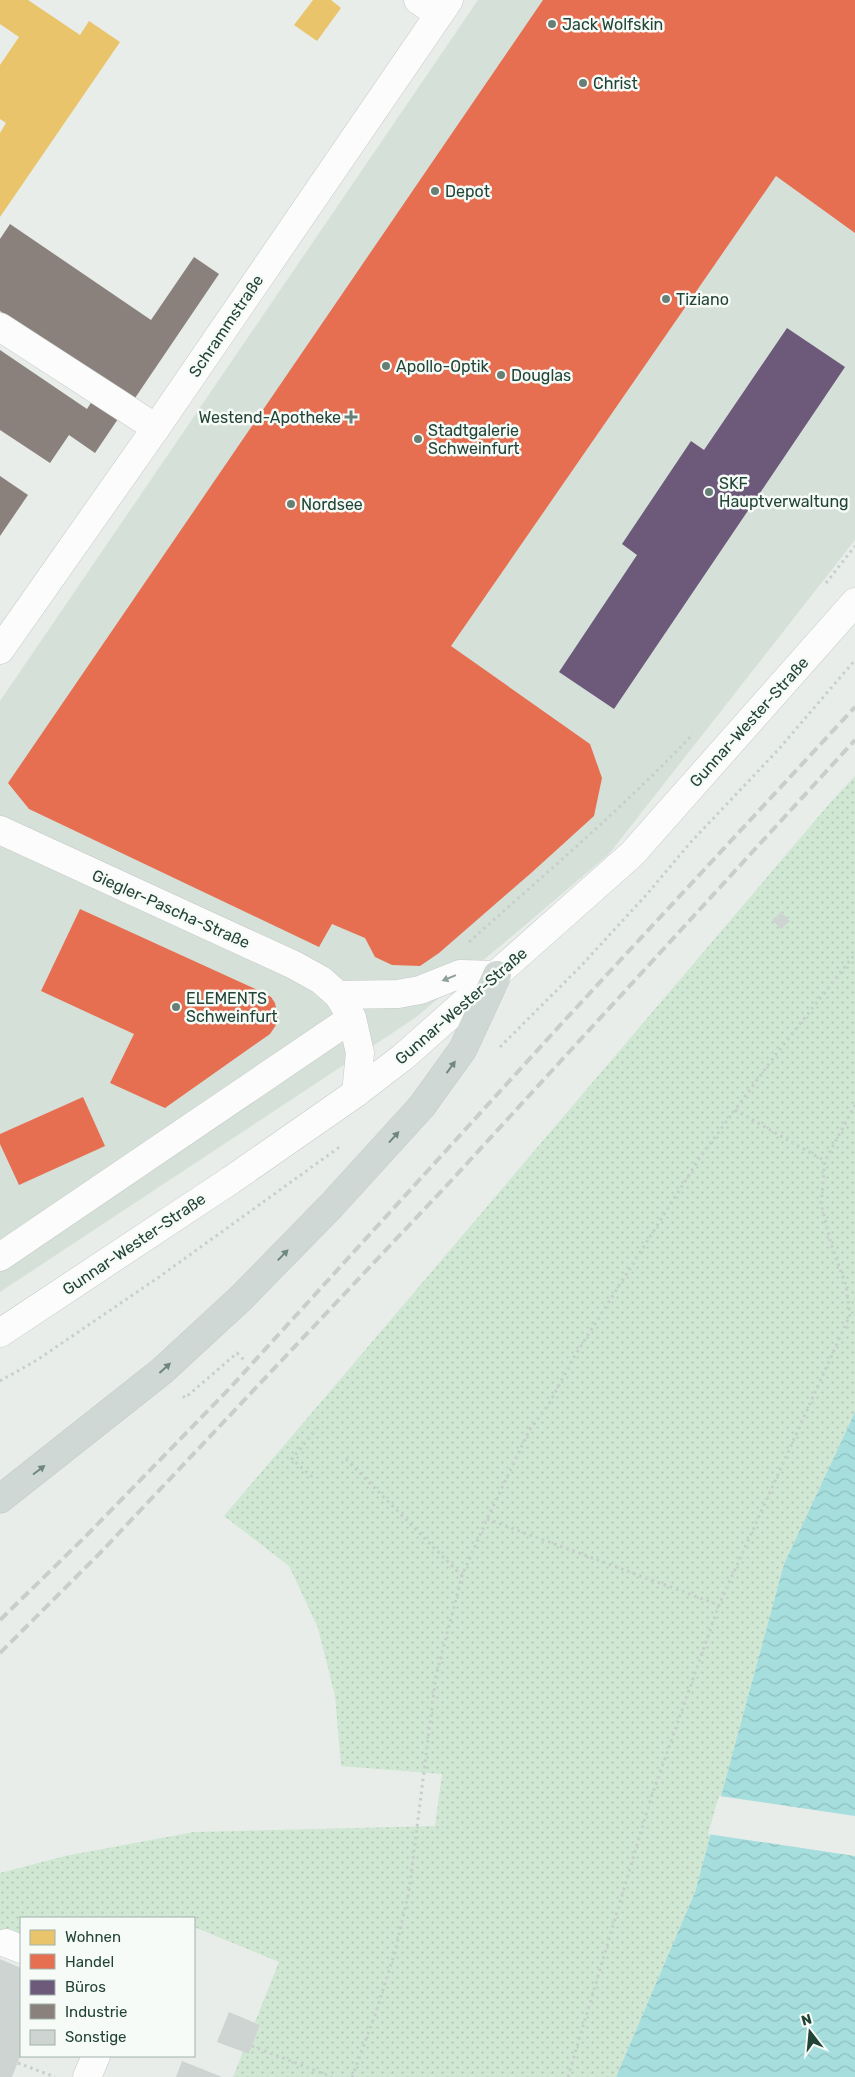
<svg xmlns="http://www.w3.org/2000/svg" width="855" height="2077" viewBox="0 0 855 2077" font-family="Rubik,sans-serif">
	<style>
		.built { fill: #d5e0d9 }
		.green { fill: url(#green-dots) }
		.water { fill: url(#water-waves) }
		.pier { fill: #e8edea }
		.homes { fill: #e9c46a }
		.shops { fill: #e76f51 }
		.offices { fill: #6d597a }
		.industry { fill: #8a817c }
		.building { fill: #ced4d1 }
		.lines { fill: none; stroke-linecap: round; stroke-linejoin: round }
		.minor-casing { stroke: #c5cac7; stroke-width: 29 }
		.major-casing { stroke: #c2ccc8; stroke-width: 29 }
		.path { stroke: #c6cfcb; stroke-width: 3; stroke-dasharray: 2.5 4; stroke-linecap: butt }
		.minor { stroke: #fcfcfc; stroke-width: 28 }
		.major { stroke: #cfd8d4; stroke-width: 28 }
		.rail { stroke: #c9cdcb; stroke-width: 4; stroke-dasharray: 10 5; stroke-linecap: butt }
		.oneway { fill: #8fa099 }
		.oneway2 { fill: #70877d }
		.poi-dot { fill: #677f75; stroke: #f7fbf8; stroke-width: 2 }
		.labels { text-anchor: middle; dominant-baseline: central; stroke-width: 5; stroke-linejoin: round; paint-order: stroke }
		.poi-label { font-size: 16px; fill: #224436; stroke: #f7fbf8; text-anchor: start }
		.street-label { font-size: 16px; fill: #224436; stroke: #f7fbf8 }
	</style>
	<defs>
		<pattern id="green-dots" width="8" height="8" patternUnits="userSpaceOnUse" patternTransform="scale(1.25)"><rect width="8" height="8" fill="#d0e7d3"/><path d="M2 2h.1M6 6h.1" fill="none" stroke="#b2c7b6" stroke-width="1.8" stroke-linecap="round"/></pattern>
		<pattern id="water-waves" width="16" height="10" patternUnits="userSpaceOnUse" patternTransform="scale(1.25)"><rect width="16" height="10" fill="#a6dede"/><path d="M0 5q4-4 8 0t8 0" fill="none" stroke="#8fc0bf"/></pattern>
	</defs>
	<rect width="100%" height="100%" fill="#e8edea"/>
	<!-- built -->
	<polygon class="built" points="478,0 855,0 855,540 609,854 415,1018 0,1292 0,701"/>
	<!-- green -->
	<polygon class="green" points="855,776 855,1412 784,1564 695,1892 616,2077 233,2077 243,2052 249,2054 260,2025 255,2022 279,1962 194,1927 194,1918 21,1918 21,1936 0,1944 0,1873 65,1856 194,1832 435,1826 442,1774 341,1766 335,1696 318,1628 289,1566 224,1516 830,803"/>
	<!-- water -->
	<polygon class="water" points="855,1412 855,2077 616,2077 695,1892 784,1564"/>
	<!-- pier -->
	<polygon class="pier" points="719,1796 855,1816 855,1856 708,1834"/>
	<!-- homes -->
	<g class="homes">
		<polygon points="0,0 28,0 80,35 89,21 120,42 0,217 0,133 6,123 0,119 0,65 19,37 0,24"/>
		<polygon points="313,0 331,0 341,8 317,41 294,25"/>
	</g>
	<!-- shops -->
	<g class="shops">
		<polygon points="543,0 855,0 855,233 776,176 451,646 590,744 602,778 594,816 530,874 439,953 420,966 392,965 375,957 365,938 332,924 319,947 29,809 8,783"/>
		<polygon points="80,909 262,992 271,997 275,1003 278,1018 276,1025 270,1034 165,1108 110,1083 134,1034 41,991"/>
		<polygon points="83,1097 105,1146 19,1185 0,1144 0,1134"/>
	</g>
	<!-- offices -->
	<polygon class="offices" points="787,328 845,367 614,709 559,672 637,555 622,544 691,441 704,450"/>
	<!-- industry -->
	<g class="industry">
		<polygon points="10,224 151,320 194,257 219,274 133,401 0,311 0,239"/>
		<polygon points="0,350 87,409 94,398 120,416 95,453 69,435 50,463 0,430"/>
		<polygon points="0,476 28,495 0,536"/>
	</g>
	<!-- building -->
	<g class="building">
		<polygon points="781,912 790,921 781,929 772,920"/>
		<polygon points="0,1959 21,1968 21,2054 12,2077 0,2077"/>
		<polygon points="229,2012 260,2025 249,2054 217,2042"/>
		<polygon points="182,2061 222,2077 176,2077"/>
	</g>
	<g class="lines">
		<defs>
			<g id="minor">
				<polyline points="418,0 439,14"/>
				<polyline points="0,327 156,428"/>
				<polyline points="0,650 156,428 449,0"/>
				<polyline points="0,830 294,965 321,980 338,995 352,1018 360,1053 356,1093"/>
				<polyline points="338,995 398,994 420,990 460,974 497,975"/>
				<polyline points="0,1257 352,1018"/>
				<polyline points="0,1333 231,1180 356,1093 403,1057 632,854 855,602"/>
				<polyline points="6,1943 21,1949"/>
				<polyline points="87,2077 96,2056"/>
			</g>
			<polyline id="major" points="0,1499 162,1371 241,1298 331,1206 422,1106 463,1049 497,975"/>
		</defs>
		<!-- minor casing -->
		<use href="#minor" class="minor-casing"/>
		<!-- major casing -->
		<use href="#major" class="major-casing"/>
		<!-- path -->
		<g class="path">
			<polyline points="826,583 855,546"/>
			<path d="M469,942C545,874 623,808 693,734"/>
			<polyline points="500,1047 580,967 648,893 690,843 778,750 855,660"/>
			<polyline points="735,1110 825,1161"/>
			<polyline points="0,1381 37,1360 159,1277 341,1146"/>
			<polyline points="183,1396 185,1398 237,1353 244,1360"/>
			<polyline points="346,1459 462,1576"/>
			<polyline points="312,1477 292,1459 316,1429"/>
			<polyline points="487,1519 719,1605"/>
			<polyline points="252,2046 332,2077"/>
			<polyline points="18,2063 55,2077"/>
			<polyline points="352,2077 375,2015 395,1952 409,1891 436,1676 462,1576 487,1519 530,1429 549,1404 574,1357 701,1156 777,1053 855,954"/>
			<polyline points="568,2077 651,1798 719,1605 850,1315 846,1285 831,1244 821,1204 825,1161 855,1105"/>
		</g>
		<!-- minor -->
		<use href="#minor" class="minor"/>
		<!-- major -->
		<use href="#major" class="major"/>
		<!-- rail -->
		<g class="rail">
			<polyline points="0,1620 86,1536 229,1389 564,1021 855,707"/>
			<polyline points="0,1653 101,1552 449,1183 855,740"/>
		</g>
	</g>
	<!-- one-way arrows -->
	<defs><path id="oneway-solid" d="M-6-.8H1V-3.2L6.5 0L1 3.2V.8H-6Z" transform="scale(1.25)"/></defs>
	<use class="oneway" href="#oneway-solid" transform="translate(449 978) rotate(158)"/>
	<g class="oneway2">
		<use href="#oneway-solid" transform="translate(451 1067) rotate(-54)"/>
		<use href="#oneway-solid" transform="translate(394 1137) rotate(-48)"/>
		<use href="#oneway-solid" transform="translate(283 1255) rotate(-46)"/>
		<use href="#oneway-solid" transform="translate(165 1368) rotate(-42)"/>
		<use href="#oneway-solid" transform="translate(39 1470) rotate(-37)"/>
	</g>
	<!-- markers -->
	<g class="poi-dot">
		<circle cx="552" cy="24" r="5"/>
		<circle cx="583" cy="83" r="5"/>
		<circle cx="435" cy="191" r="5"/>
		<circle cx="666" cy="299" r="5"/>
		<circle cx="386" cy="366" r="5"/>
		<circle cx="501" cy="375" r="5"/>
		<path d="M348.5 409.5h5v5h5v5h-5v5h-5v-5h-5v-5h5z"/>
		<circle cx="418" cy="439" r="5"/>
		<circle cx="709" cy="492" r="5"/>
		<circle cx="291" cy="504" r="5"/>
		<circle cx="176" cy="1007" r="5"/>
	</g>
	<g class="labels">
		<!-- poi labels -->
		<g class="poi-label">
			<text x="562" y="24">Jack Wolfskin</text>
			<text x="593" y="83">Christ</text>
			<text x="445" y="191">Depot</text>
			<text x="676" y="299">Tiziano</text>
			<text x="396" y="366">Apollo-Optik</text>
			<text x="511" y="375">Douglas</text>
			<text x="341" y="417" text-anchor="end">Westend-Apotheke</text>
			<text x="428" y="430">Stadtgalerie<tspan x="428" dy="18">Schweinfurt</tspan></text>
			<text x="719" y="483">SKF<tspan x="719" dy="18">Hauptverwaltung</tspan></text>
			<text x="301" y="504">Nordsee</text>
			<text x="186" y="998">ELEMENTS<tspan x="186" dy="18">Schweinfurt</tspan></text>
		</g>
		<!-- street labels -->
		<g class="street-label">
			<text transform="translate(226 326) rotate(-56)">Schrammstraße</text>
			<text transform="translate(749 722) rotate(-48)">Gunnar-Wester-Straße</text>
			<text transform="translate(171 909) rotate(24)">Giegler-Pascha-Straße</text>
			<text transform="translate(461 1006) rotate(-41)">Gunnar-Wester-Straße</text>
			<text transform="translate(134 1244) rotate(-34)">Gunnar-Wester-Straße</text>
		</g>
	</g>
	<!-- legend -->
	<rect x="20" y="1917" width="175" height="140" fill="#f7fbf8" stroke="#a2b2aa"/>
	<rect x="30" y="1930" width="25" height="15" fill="#e9c46a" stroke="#a2b2aa"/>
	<text x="65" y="1942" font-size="15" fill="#224436">Wohnen</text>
	<rect x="30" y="1954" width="25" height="15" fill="#e76f51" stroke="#a2b2aa"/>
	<text x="65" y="1967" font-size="15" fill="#224436">Handel</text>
	<rect x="30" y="1980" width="25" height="15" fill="#6d597a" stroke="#a2b2aa"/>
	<text x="65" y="1992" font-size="15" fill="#224436">Büros</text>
	<rect x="30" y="2004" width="25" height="15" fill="#8a817c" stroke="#a2b2aa"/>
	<text x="65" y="2017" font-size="15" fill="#224436">Industrie</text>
	<rect x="30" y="2030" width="25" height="15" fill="#ced4d1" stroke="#a2b2aa"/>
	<text x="65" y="2042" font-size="15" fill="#224436">Sonstige</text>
	<!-- north arrow -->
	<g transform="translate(810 2032) rotate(344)" stroke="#f7fbf8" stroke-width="4" paint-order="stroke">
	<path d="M0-4L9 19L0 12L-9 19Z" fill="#224436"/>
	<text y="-8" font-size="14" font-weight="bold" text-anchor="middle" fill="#224436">N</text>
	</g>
</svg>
